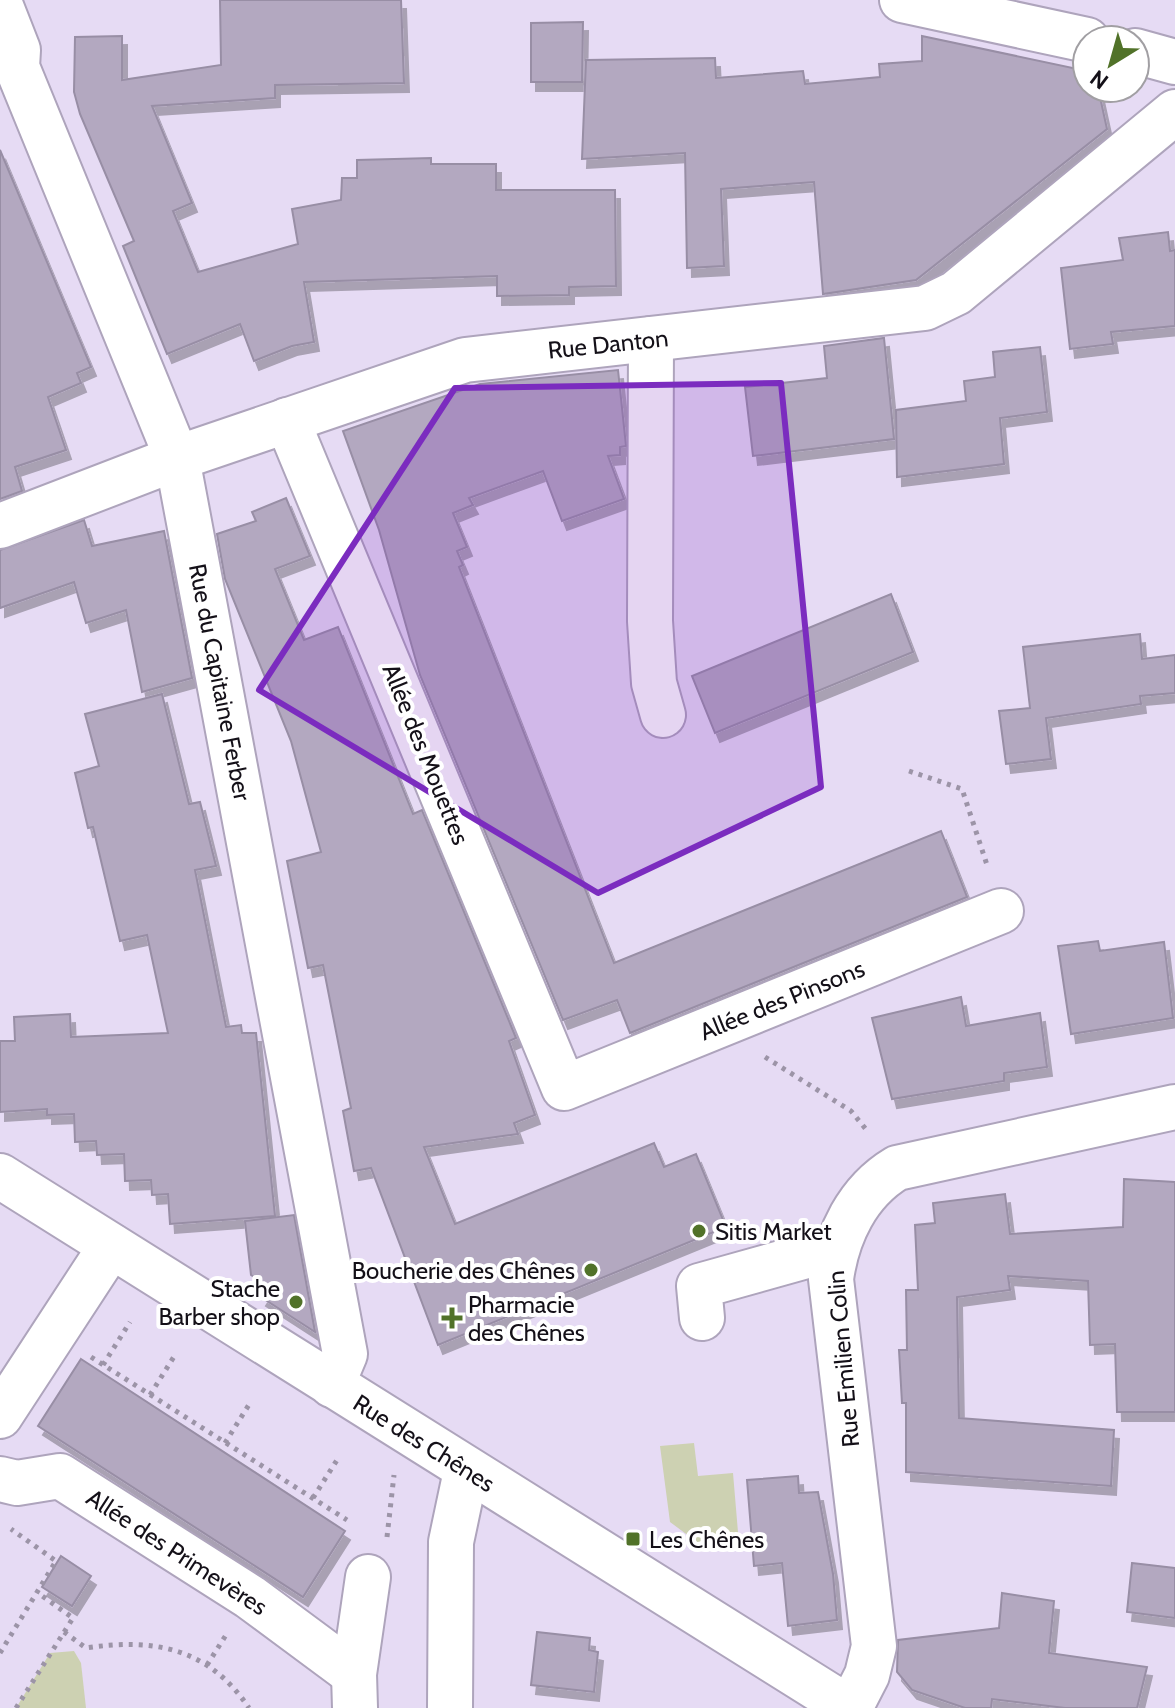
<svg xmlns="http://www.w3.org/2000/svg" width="1175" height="1708" viewBox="0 0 1175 1708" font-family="Cabin,sans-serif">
<defs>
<filter id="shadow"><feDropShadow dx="5" dy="9" stdDeviation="0" flood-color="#0004"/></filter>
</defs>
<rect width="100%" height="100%" fill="#e6dbf4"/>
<g fill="#cdd1b2">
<path d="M694,1443L698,1476L733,1473L739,1544L701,1545L670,1522L660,1446Z"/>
<path d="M74,1651L81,1663L86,1708H16L50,1653Z"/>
</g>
<g fill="#b3a8c0" stroke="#988ea5" stroke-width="2" filter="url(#shadow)">
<path d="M220,0H401L404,83L275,85V98L152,106L192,203L173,211L198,272L298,244L292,209L341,200L342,178H357V160L431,158V164H496V190H615L616,286L569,287V295L497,296V276L304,282L314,342L292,346L254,361L240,324L167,354L123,246L134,241L80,114L74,92L75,37L122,36V80L221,65Z"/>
<path d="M583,22L582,82H531V23Z"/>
<path d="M922,36L1087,71V88H1098L1107,129L916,280L823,294L814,182L721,189L724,266L687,268L685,153L582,159L586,60L715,58L716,78L803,71L805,84L880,77L879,64L922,61Z"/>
<path d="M0,150L91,367L77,373L81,383L48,397L66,450L15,467L22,491L0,499Z"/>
<path d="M1168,232L1170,251L1175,250V326L1111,332L1113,344L1070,349L1061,268L1123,260L1119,238Z"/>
<path d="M884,338L894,439L753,456L745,387L827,378L824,346Z"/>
<path d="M1040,347L1047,412L1000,418L1004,464L897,477L896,410L966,401L964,381L995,377L993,352Z"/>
<path d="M618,370L626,446L620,447V455L608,456L624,499L562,521L543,471L469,498L473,505L453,513L467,547L457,551L463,565L459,567L614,963L941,831L967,897L630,1033L617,1000L563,1020L420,675L379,530L343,431L480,384Z"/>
<path d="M286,498L310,556L275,569L304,640L338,627L413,814L422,810L516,1038L509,1041L535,1115L514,1123L518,1134L424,1147L455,1224L654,1143L664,1167L696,1154L726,1227L438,1345L371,1168L354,1171L343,1111L351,1108L323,965L308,968L287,861L321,852L291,741L225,579L217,534L256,521L252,512Z"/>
<path d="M84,520L92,546L164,531L192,678L142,692L126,610L86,623L74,582L0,608V550Z"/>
<path d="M891,594L913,652L715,733L692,676Z"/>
<path d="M1140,634L1142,659L1175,655V693L1140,696L1141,704L1046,718L1051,759L1006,764L999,711L1030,708L1023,647Z"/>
<path d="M162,694L189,804L200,802L216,866L195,870L226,1027L241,1025L242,1033H256L275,1216L170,1224L168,1194L152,1195L151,1180L125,1181L124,1154L97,1155L96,1141L75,1142L74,1114L47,1115V1109L0,1112V1041H15L14,1017L70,1014L71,1037L168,1033L147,935L120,941L93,827L88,828L75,773L99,766L85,714Z"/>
<path d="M1098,941L1100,951L1164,942L1173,1018L1071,1034L1058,946Z"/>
<path d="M961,997L966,1026L1040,1013L1047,1067L1004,1073V1081L892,1099L872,1018Z"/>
<path d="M1124,1179L1175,1182V1412H1117L1115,1344L1090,1345L1088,1281L1008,1276L1010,1290L957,1297L959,1418L1114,1430L1111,1486L906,1472V1403H902L899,1350H907L906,1290H918L915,1225L935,1223L933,1203L1005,1194L1010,1234L1123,1227Z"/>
<path d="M294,1215L315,1332L261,1297L268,1286L251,1275L245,1221Z"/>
<path d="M81,1359L345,1531L303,1597L38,1426Z"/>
<path d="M798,1476L799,1493L818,1492L833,1574L837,1620L788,1626L782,1563L754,1566L747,1480Z"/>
<path d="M61,1556L91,1576L72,1606L42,1587Z"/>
<path d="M1132,1563L1175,1568V1618L1127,1612Z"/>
<path d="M1002,1593L1054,1601L1049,1653L1147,1667L1137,1708H1065L992,1699L991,1708H965L912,1690L897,1672L898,1640L999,1628Z"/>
<path d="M537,1632L590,1638L589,1650L598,1652L594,1692L531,1685Z"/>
</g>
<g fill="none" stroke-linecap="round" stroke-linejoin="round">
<g stroke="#aea4bc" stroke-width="48">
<g id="minor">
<path d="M902,0L1087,40"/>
<path d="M0,4L18,50L17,67L177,458L345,1354L332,1385"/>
<path d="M1135,51L1175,62"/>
<path d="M651,339L650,621L654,683L663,715"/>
<path d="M287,420L564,1088L1001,911"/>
<path d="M0,526L177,458L465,360L925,308L956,293L1175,112"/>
<path d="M0,1176L849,1708"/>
<path d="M702,1318L699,1286L835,1248"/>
<path d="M0,1416L111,1246"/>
<path d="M0,1479L17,1483L60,1476L250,1597L354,1674"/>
<path d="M355,1708L354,1674L368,1577"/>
<path d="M450,1708L451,1542L466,1471"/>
<path d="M850,1708L867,1675L874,1646L831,1279C837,1235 857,1192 897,1168L1175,1107"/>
</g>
</g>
<g stroke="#9c94a7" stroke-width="5" stroke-dasharray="4 6" stroke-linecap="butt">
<path d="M909,771L962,789L988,868"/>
<path d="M765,1057L851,1111L869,1133"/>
<path d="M91,1357L347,1520"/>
<path d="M103,1365L130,1322"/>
<path d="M150,1395L175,1355"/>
<path d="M225,1443L250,1403"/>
<path d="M313,1498L337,1460"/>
<path d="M387,1537L394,1475"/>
<path d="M64,1632L86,1648C153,1638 208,1647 249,1708"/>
<path d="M0,1653L56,1561L11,1529"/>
<path d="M207,1665L226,1635"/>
<path d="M16,1708L73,1618L38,1593"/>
</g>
<use href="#minor" stroke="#fff" stroke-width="44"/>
</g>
<path fill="#7b2cbf" fill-opacity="0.2" stroke="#7b2cbf" stroke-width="6" stroke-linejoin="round" d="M781,383L821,787L598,893L259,690L455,388Z"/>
<g fill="#517229" stroke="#fff" stroke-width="3">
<circle cx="699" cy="1231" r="8"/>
<circle cx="591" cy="1270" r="8"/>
<circle cx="296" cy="1302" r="8"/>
<path d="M448 1306h8v8h8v8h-8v8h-8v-8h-8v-8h8z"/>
<rect x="625" y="1531" width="16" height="16" rx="4"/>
</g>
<g text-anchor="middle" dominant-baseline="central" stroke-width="8" stroke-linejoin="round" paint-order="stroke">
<g font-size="24" fill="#141018" stroke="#fff">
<text transform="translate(608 344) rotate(-6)">Rue Danton</text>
<text transform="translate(220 682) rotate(79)">Rue du Capitaine Ferber</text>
<text transform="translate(426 754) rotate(68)">Allée des Mouettes</text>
<text transform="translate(782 1000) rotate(-22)">Allée des Pinsons</text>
<text transform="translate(843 1359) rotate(-95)">Rue Emilien Colin</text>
<text transform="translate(424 1443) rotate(32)">Rue des Chênes</text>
<text transform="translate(177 1552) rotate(33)">Allée des Primevères</text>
</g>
<g font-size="24" fill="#141018" stroke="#fff" text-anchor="start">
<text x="715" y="1231">Sitis Market</text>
<text x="575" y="1270" text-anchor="end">Boucherie des Chênes</text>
<text x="280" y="1288" text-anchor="end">Stache<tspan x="280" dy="28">Barber shop</tspan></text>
<text x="468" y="1304">Pharmacie<tspan x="468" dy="28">des Chênes</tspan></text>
<text x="649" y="1539">Les Chênes</text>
</g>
</g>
<g transform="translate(1111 64) rotate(217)"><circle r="38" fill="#ffffff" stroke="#a19fa3" stroke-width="2"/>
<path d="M0-6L14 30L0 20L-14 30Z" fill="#517229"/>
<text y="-12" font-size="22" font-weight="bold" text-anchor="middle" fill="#141018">N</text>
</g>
</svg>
